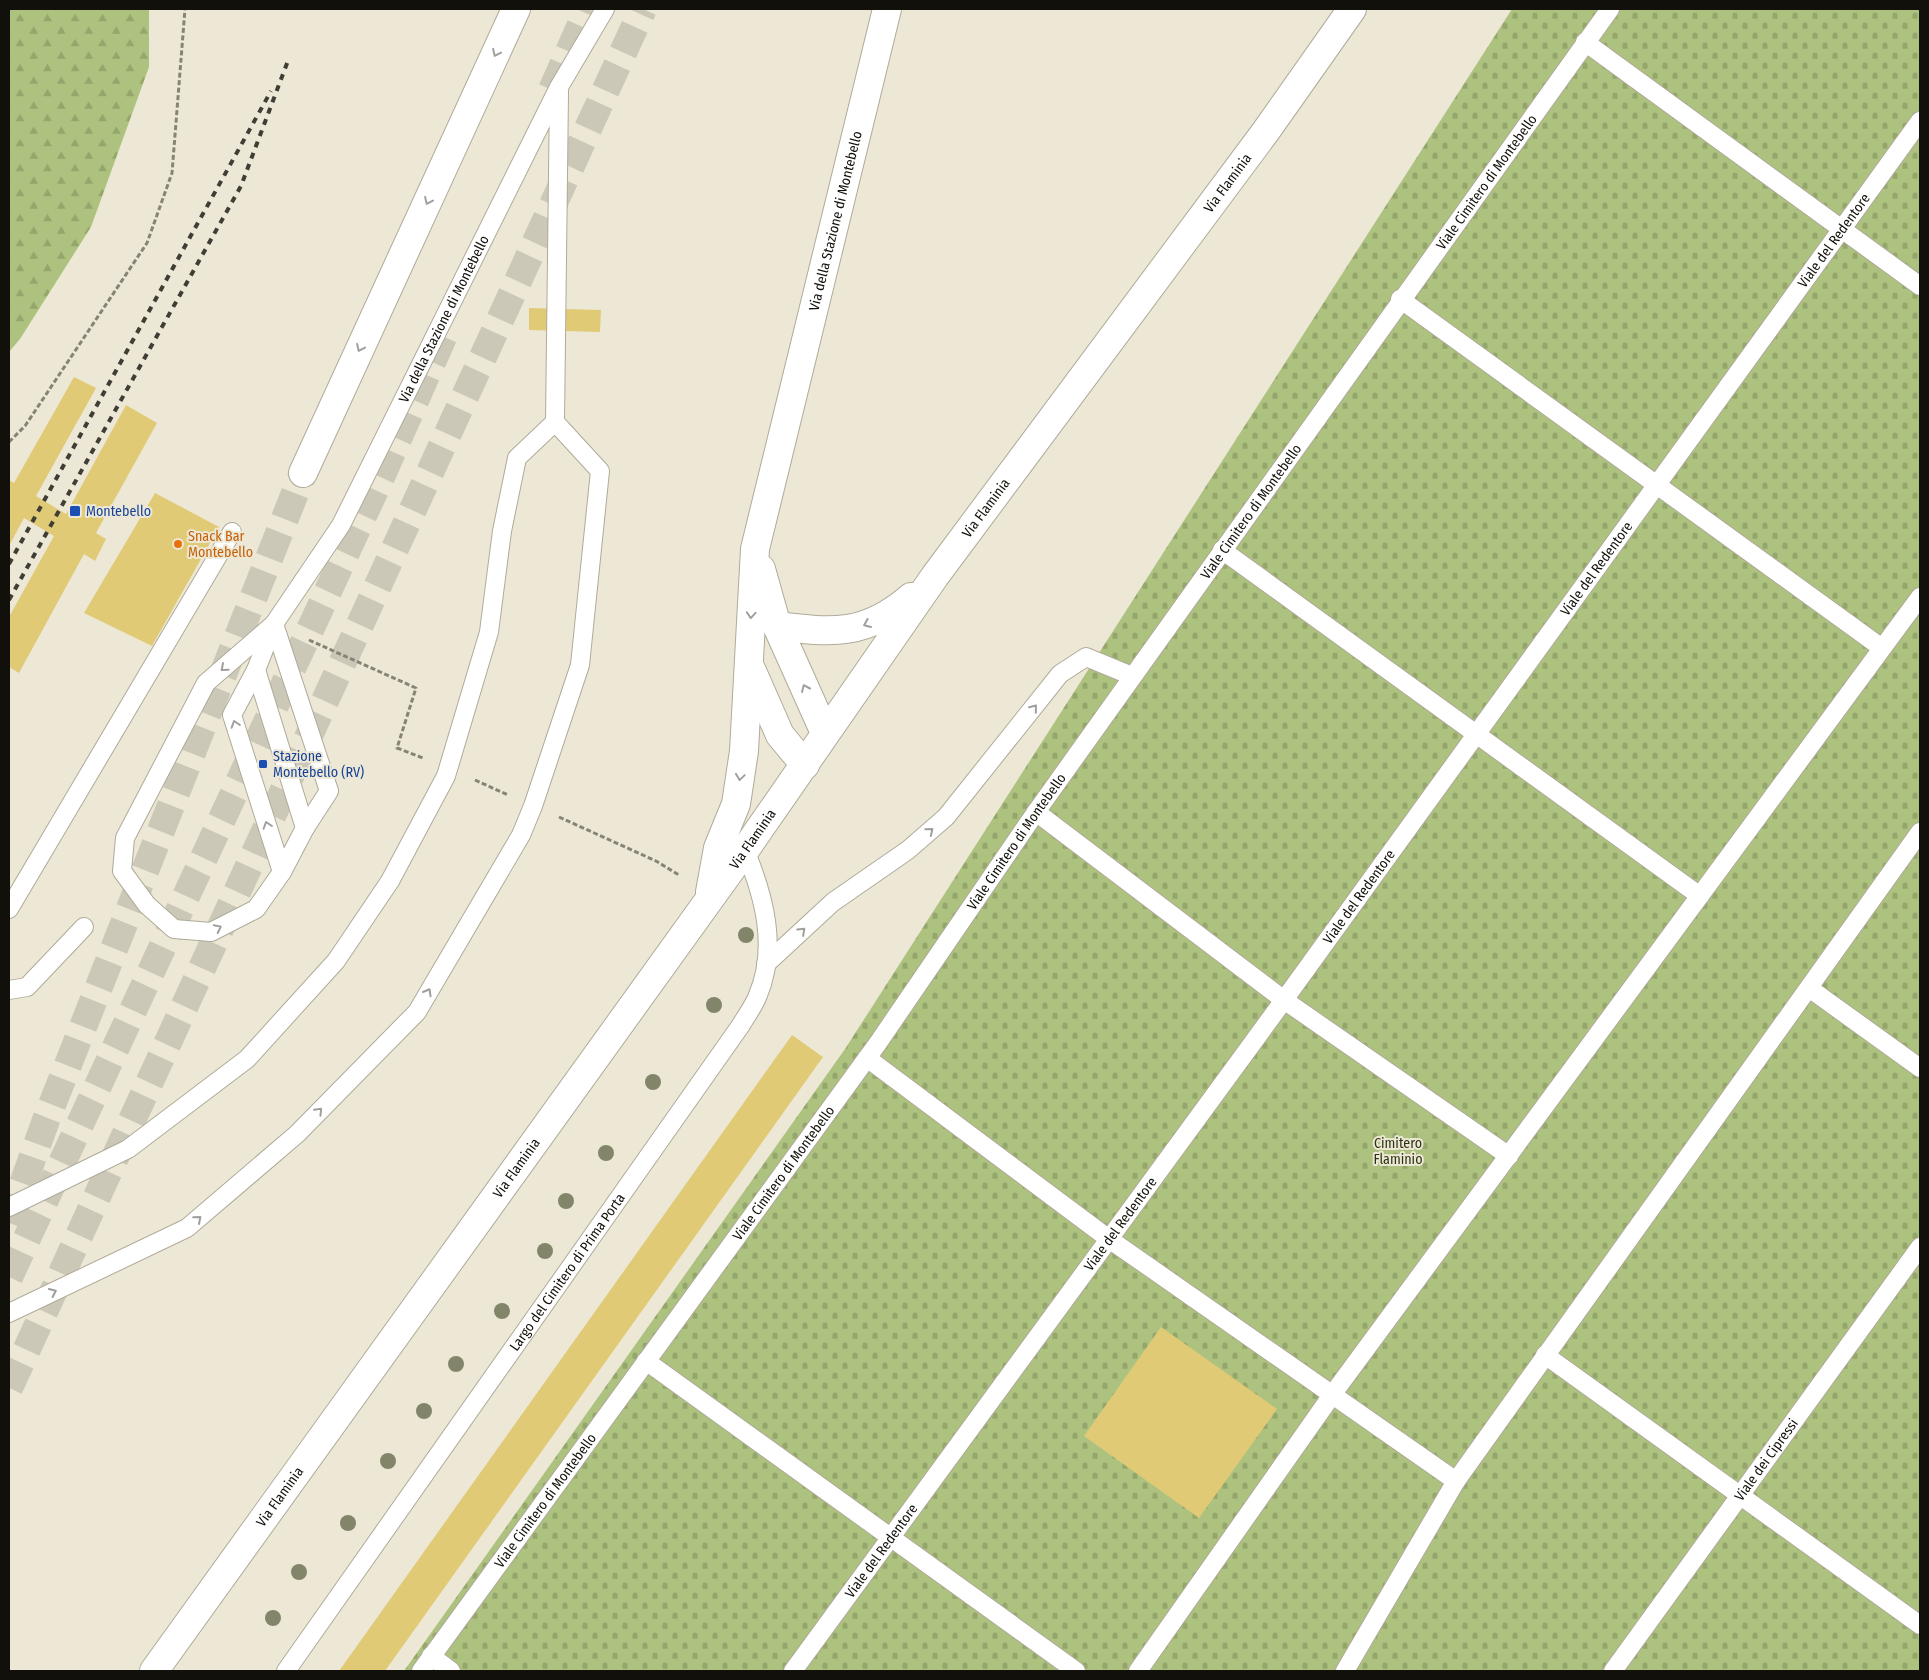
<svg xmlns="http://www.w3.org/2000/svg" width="1929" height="1680" viewBox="0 0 1929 1680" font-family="'Fira Sans Condensed',sans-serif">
<defs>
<pattern id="forest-firs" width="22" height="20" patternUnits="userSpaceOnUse" patternTransform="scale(1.25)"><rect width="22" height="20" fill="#adc27f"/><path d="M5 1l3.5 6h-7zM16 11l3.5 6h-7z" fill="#94a66c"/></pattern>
<pattern id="cemetery-stones" width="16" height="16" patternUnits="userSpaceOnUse" patternTransform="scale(1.25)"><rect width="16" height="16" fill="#adc27f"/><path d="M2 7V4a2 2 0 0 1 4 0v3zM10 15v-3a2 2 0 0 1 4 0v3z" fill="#94a66c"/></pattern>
</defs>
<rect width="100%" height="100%" fill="#ede8d6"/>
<path fill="url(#forest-firs)" d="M9,9H149V67L91,227L20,339L9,352Z"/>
<path fill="url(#cemetery-stones)" d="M1512,9H1920V1671H404L845,1049Z"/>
<g fill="#e1ca76">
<path d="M529,308L601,310L600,332L529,330Z"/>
<path d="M74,377L96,388L36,496L66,514L126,405L157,423L96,533L106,539L95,561L84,554L19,673L9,667V617L54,536L24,518L9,546V480L14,483Z"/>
<path d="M155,493L219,527L152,646L84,613Z"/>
<path d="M792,1035L823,1057L385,1671H339Z"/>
<path d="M1161,1327L1277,1409L1199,1518L1084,1436Z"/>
</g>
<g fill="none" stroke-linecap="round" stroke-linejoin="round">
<g stroke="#ccc8b7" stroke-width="28" stroke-dasharray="28 14" stroke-linecap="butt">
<path d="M552,90L588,9"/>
<path d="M9,1223L46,1120L303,473"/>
<path d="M9,1277L381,477L448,326"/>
<path d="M9,1388L643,9"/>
</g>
<g stroke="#afaa99" stroke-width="20">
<g id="lane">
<path d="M1585,42L1920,286"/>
<path d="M1400,299L1882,648"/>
<path d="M555,422L559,92"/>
<path d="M1222,550L1700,896"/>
<path d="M274,624L329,791L305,828L282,872L256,909L211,932L174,929L147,905L122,871L125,838L206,683Z"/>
<path d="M256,670L305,828"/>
<path d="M1036,812L1284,1000L1509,1156"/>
<path id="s1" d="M282,872L232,715L256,670L274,624L341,525L559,87L605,9"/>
<path d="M9,909L232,532"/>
<path d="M766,964L833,902L908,850L946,817L1060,674L1086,657L1132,676"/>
<path d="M1809,988L1920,1068"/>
<path d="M9,990L27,987L84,927"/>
<path d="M867,1058L1109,1239L1456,1481"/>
<path d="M9,1207L128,1149L247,1059L336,961L390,881L446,776L489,632L502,531L517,458L555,422L600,471L580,665L533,806L521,835L417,1012L297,1134L187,1228L9,1313"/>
<path d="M1545,1355L1920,1625"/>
<path d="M646,1361L1076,1671"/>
<path d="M431,1656L451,1671"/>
<path id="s2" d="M286,1671L741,1025C746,1016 754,1006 758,995C778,947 764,896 745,850"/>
<path id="s3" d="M421,1671L878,1043L1036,812L1610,9"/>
<path id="s4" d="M793,1671L1284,1000L1920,121"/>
<path d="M1138,1671L1332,1395L1920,597"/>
<path d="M1345,1671L1456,1481L1920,832"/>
<path id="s5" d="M1613,1671L1920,1247"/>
</g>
</g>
<g stroke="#afaa99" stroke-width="30">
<g id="street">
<path d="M761,569L777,626L825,733"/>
<path d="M777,626C833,633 866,636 911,597"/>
<path d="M751,669L780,735L805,765"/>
<path id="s6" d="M710,892L718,848L736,804L744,751L755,549L887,9"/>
<path id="s7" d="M154,1671L745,850L935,576L1266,131L1352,9"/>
</g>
</g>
<g stroke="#afaa99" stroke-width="30">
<path id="highway" d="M303,473L516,9"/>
</g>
<g stroke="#878477" stroke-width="3" stroke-dasharray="5 2.5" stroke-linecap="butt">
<path d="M9,442L25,426L147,243L172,173L185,9"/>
<path d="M309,640L416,688L397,748L423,758"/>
<path d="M475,780L508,795"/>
<path d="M559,817L656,861L679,875"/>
</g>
<use href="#lane" stroke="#fff" stroke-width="18"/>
<use href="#street" stroke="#fff" stroke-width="28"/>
<use href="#highway" stroke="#fff" stroke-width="28"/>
<g stroke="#403d35" stroke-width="4" stroke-dasharray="6 6" stroke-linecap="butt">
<path d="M9,564L271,91"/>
<path d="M9,600L241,186L289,58"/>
</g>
</g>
<g fill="#82856a">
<circle cx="746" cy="935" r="8"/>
<circle cx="714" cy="1005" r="8"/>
<circle cx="653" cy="1082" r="8"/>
<circle cx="606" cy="1153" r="8"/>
<circle cx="566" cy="1201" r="8"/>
<circle cx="545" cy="1251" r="8"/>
<circle cx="502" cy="1311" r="8"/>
<circle cx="456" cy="1364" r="8"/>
<circle cx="424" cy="1411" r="8"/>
<circle cx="388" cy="1461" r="8"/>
<circle cx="348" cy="1523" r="8"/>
<circle cx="299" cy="1572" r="8"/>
<circle cx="273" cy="1618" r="8"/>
</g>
<defs><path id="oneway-chevron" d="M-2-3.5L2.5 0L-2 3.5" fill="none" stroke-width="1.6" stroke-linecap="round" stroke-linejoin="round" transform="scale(1.25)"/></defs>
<g stroke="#a09f9d">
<use href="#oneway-chevron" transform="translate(496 53) rotate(115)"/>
<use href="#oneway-chevron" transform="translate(428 201) rotate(115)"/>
<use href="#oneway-chevron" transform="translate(360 348) rotate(115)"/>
<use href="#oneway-chevron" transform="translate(751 615) rotate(94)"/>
<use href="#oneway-chevron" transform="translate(867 624) rotate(157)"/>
<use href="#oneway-chevron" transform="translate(224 668) rotate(139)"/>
<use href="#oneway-chevron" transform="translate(805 688) rotate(-114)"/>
<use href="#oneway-chevron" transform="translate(1034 708) rotate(-51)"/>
<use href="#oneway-chevron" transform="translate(235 724) rotate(-108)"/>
<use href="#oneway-chevron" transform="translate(740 777) rotate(98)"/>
<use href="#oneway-chevron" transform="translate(267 825) rotate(-108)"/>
<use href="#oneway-chevron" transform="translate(930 831) rotate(-40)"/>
<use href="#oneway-chevron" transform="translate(218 928) rotate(-26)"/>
<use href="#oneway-chevron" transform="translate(802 931) rotate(-43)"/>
<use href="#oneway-chevron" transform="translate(428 992) rotate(-60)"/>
<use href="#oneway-chevron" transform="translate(319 1111) rotate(-46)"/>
<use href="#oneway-chevron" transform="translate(198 1219) rotate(-41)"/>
<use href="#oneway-chevron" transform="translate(53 1292) rotate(-25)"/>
</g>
<g fill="#1a4fb4" stroke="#ede8d6" stroke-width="2">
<rect x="69" y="505" width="12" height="12" rx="2.5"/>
<rect x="258" y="759" width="10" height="10" rx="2.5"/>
</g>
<circle fill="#e8710a" stroke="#ede8d6" stroke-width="2" cx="178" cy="544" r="5"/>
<g text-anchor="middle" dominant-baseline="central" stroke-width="4" stroke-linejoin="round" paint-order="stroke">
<g font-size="14" fill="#12100a" stroke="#ede8d6">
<text stroke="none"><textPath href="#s3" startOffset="1831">Viale Cimitero di Montebello</textPath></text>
<text stroke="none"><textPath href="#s7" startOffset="1835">Via Flaminia</textPath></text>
<text stroke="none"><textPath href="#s6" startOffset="686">Via della Stazione di Montebello</textPath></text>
<text stroke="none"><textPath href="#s4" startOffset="1769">Viale del Redentore</textPath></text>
<text stroke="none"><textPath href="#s1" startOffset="615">Via della Stazione di Montebello</textPath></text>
<text stroke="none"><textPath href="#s7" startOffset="1430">Via Flaminia</textPath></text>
<text stroke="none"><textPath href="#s3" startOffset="1426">Viale Cimitero di Montebello</textPath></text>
<text stroke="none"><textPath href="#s4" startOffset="1364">Viale del Redentore</textPath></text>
<text stroke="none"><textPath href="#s7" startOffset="1025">Via Flaminia</textPath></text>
<text stroke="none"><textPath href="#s3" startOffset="1021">Viale Cimitero di Montebello</textPath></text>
<text stroke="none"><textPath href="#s4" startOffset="959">Viale del Redentore</textPath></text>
<text stroke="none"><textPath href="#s7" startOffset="620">Via Flaminia</textPath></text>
<text stroke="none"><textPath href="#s3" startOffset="616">Viale Cimitero di Montebello</textPath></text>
<text stroke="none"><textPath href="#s4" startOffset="554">Viale del Redentore</textPath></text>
<text stroke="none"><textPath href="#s2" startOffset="488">Largo del Cimitero di Prima Porta</textPath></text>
<text stroke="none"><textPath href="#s5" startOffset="261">Viale dei Cipressi</textPath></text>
<text stroke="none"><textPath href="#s7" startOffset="215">Via Flaminia</textPath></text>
<text stroke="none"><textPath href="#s3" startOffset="211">Viale Cimitero di Montebello</textPath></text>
<text stroke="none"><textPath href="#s4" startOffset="149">Viale del Redentore</textPath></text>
</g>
<g font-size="14" fill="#164399" stroke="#ede8d6" text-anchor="start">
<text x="86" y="511">Montebello</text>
<text x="273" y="756">Stazione<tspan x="273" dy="16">Montebello (RV)</tspan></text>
</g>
<g font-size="14" fill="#c56008" stroke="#ede8d6" text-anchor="start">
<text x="188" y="536">Snack Bar<tspan x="188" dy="16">Montebello</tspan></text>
</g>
<g font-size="14" fill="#2b3412" stroke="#ede8d6">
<text x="1398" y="1143">Cimitero<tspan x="1398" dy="16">Flaminio</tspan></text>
</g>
</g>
<rect width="1929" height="1680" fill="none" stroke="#12100a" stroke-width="20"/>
</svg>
